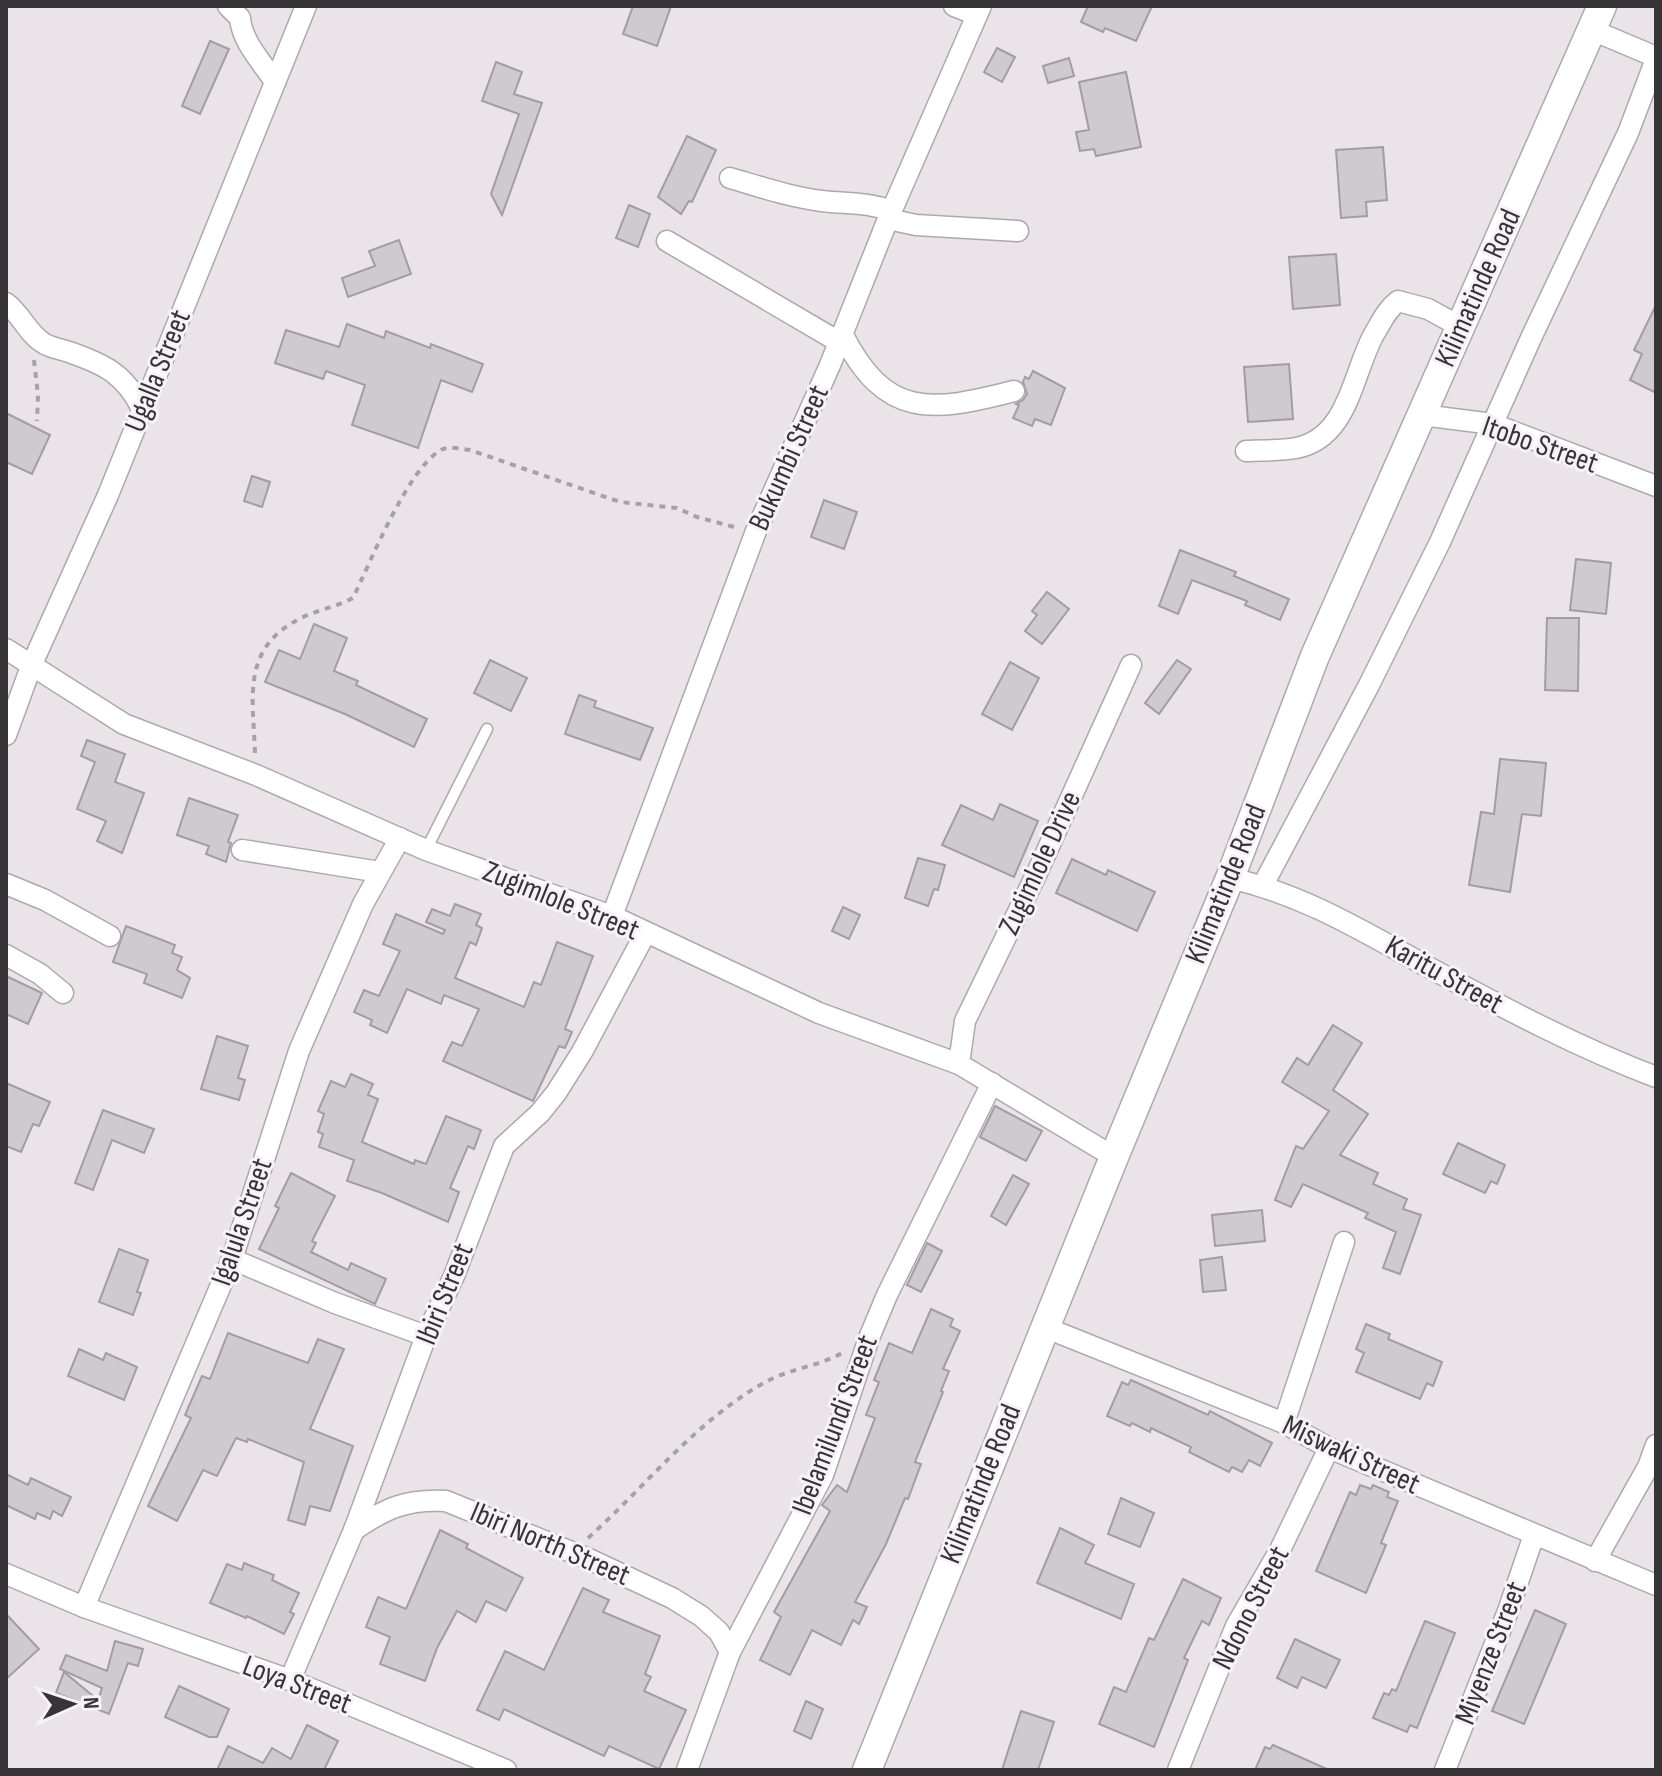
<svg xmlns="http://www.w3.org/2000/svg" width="1662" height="1776" viewBox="0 0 1662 1776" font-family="'Sofia Sans Condensed',sans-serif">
<rect width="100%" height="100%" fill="#eae4e9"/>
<g fill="#cfcacf" stroke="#a39da2" stroke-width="2">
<path d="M633,6H671L657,46L623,34Z"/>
<path d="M1088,6H1152L1136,41L1105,28L1103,32L1081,22Z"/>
<path d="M210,41L229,49L200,114L182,106Z"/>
<path d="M997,48L1015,57L1002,82L984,72Z"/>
<path d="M1069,58L1074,76L1048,83L1043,66Z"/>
<path d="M496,62L522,72L514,94L542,103L502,215L491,194L519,114L482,101Z"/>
<path d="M1126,72L1141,147L1096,156L1094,149L1080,151L1076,132L1089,130L1079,82Z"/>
<path d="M687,136L716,150L692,202L689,201L681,214L658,197Z"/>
<path d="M1383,147L1387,200L1366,202L1367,216L1341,218L1336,150Z"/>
<path d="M629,205L650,214L638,247L616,238Z"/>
<path d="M399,240L411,274L348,297L342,278L375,266L369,251Z"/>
<path d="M1336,254L1340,305L1293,309L1289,257Z"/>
<path d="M1656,305V393L1630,380L1642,354L1634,350Z"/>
<path d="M347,324L384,338L386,331L430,348L431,344L483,364L472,392L441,380L418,448L352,425L365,385L326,371L323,379L275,363L286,330L339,347Z"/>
<path d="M1289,364L1293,419L1248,422L1244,367Z"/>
<path d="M1033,371L1065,388L1051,425L1035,419L1032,426L1013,418L1019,405L1016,404L1023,400L1027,394L1023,382L1025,377L1029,379Z"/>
<path d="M6,413L50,435L32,474L6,462Z"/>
<path d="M252,476L270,482L262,507L244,501Z"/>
<path d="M824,500L857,512L844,549L811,537Z"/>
<path d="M1180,550L1236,572L1234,576L1289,599L1280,620L1245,605L1247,601L1192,580L1178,614L1159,606Z"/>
<path d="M1576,559L1611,563L1606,614L1570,610Z"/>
<path d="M1047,592L1069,609L1042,644L1025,631L1037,615L1032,611Z"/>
<path d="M1547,618H1579L1578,691L1545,690Z"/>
<path d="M314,624L347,638L334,671L358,681L356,685L427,719L414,747L345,714L265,682L279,650L300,659Z"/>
<path d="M490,660L527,678L511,711L474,693Z"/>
<path d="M1177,660L1191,669L1159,714L1145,703Z"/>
<path d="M1010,662L1039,678L1012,730L982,714Z"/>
<path d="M579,695L596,701L594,707L653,728L640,760L565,734Z"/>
<path d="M87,740L125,754L115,782L144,793L122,853L97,841L106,821L77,809L95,762L81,756Z"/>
<path d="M1500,759L1546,763L1541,816L1522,814L1510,892L1469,885L1481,812L1494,814Z"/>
<path d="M189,798L238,815L228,842L231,843L226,862L206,854L209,846L177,835Z"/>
<path d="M1000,804L1038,821L1014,877L942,845L961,805L993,820Z"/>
<path d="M918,858L945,865L938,890L934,889L928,906L905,898Z"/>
<path d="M1072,859L1106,875L1108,870L1155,892L1137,931L1056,893Z"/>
<path d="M455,904L481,914L476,925L482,928L476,945L470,942L455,978L524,1007L534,982L541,985L557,942L593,956L565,1029L572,1032L565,1048L559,1046L533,1101L443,1061L452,1042L462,1046L479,1009L444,995L441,1004L407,989L387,1033L370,1025L372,1020L354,1012L364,990L379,996L400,951L383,944L396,914L443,934L445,930L426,922L432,909L450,916Z"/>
<path d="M843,907L860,915L849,939L832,931Z"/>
<path d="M126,926L175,945L172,953L182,957L177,970L190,978L182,998L144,983L147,974L113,962Z"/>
<path d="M6,976L42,993L28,1024L6,1014Z"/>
<path d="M1333,1025L1362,1043L1333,1090L1368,1114L1340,1155L1378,1173L1373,1184L1407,1199L1403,1209L1421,1215L1400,1274L1383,1268L1396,1232L1365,1218L1368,1213L1303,1184L1291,1207L1275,1200L1296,1146L1303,1149L1329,1111L1282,1082L1297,1058L1308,1065Z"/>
<path d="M217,1036L248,1046L238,1078L245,1080L239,1100L201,1089Z"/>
<path d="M351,1074L373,1084L368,1095L378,1099L362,1142L414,1164L415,1160L426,1164L446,1116L481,1130L474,1149L468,1146L450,1188L459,1192L448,1222L382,1193L347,1181L354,1160L319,1147L323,1134L318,1132L324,1114L318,1111L331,1081L345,1087Z"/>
<path d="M6,1083L50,1102L39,1126L33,1124L21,1152L6,1146Z"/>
<path d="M995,1106L1042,1131L1026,1161L980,1137Z"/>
<path d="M103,1110L154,1129L144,1153L112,1140L93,1190L75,1183Z"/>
<path d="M1458,1143L1505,1165L1497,1184L1491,1181L1485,1193L1443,1174Z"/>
<path d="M291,1173L335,1196L312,1241L316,1243L311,1252L348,1270L351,1263L386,1279L375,1304L259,1249L279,1208L275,1206Z"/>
<path d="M1013,1175L1029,1184L1006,1225L991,1216Z"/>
<path d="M1262,1210L1265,1241L1215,1246L1212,1215Z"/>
<path d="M927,1243L942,1251L921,1292L907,1285Z"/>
<path d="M119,1249L148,1260L137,1292L141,1293L133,1315L99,1302Z"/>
<path d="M1222,1257L1226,1290L1203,1292L1200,1260Z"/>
<path d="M931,1309L953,1319L950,1326L960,1331L943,1369L949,1371L941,1391L943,1392L915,1462L921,1464L908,1499L905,1498L886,1544L855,1602L867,1607L859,1624L853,1620L841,1645L812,1630L790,1675L760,1660L781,1617L774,1612L830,1511L822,1505L837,1485L847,1492L875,1418L866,1415L879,1382L874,1380L889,1343L912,1353Z"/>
<path d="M1366,1324L1390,1334L1388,1339L1442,1362L1433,1386L1427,1383L1420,1399L1356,1372L1364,1353L1356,1349Z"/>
<path d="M228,1333L308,1363L318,1339L344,1349L310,1429L353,1446L330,1511L310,1506L305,1525L288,1520L304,1462L248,1439L247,1442L236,1438L217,1476L203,1470L177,1521L148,1506L191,1418L185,1415L202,1376L210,1379Z"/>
<path d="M79,1349L103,1360L106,1353L137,1367L124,1400L68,1376Z"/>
<path d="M1131,1380L1208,1415L1210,1411L1272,1443L1260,1466L1249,1460L1242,1472L1232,1467L1229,1472L1189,1452L1191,1447L1151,1428L1150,1432L1132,1423L1130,1426L1107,1416L1122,1382L1128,1385Z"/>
<path d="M6,1474L28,1485L31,1478L71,1497L62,1516L53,1511L50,1519L37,1513L35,1519L6,1505Z"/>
<path d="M1360,1485L1371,1489L1373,1485L1389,1492L1387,1497L1398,1501L1381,1543L1386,1545L1366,1593L1316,1571L1350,1492L1356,1495Z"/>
<path d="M1121,1498L1154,1513L1140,1547L1108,1534Z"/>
<path d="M1060,1528L1094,1545L1085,1563L1134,1584L1121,1619L1037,1583Z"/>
<path d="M440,1530L468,1544L466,1548L523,1578L506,1611L486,1601L476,1622L457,1611L437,1648L425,1681L380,1664L390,1637L366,1627L378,1597L406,1609Z"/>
<path d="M244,1563L274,1575L272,1580L299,1593L290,1612L294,1614L284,1634L247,1616L246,1618L210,1603L227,1564L242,1570Z"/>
<path d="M1183,1579L1221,1598L1209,1625L1202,1621L1184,1658L1188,1660L1154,1747L1099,1724L1114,1687L1126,1692L1149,1638L1154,1640Z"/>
<path d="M583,1588L609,1600L603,1612L660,1636L645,1674L651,1677L644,1691L686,1710L659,1769L609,1746L604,1756L504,1709L499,1720L477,1710L505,1651L544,1670Z"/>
<path d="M1535,1610L1566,1624L1524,1724L1492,1711Z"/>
<path d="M6,1614L39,1649L6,1679Z"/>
<path d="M1425,1621L1455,1633L1417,1728L1410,1725L1407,1732L1373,1718L1384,1693L1389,1695L1392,1689L1396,1691Z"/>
<path d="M1295,1639L1340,1660L1326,1688L1302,1677L1297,1688L1277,1678Z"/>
<path d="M115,1641L143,1649L138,1666L128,1663L109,1714L56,1693L64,1672L98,1700L102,1688L60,1669L66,1655L107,1671Z"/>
<path d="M179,1686L229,1709L217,1737H209L165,1717Z"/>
<path d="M806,1701L823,1709L811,1739L794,1731Z"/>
<path d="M1021,1711L1054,1722L1038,1770H1002Z"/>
<path d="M307,1725L338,1741L324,1770H217L228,1746L263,1763L272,1748L291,1759Z"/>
<path d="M1273,1745L1329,1770H1255L1265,1747L1270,1749Z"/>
</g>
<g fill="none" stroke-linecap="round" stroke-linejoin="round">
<g stroke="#aea8ad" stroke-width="13">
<path id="service" d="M426,850L487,729"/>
</g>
<g stroke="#aea8ad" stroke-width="23">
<g id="minor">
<path d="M228,6L240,18C242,42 262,62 275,82"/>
<path d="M954,6L977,15"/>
<path d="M1592,30L1656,57"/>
<path d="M730,178C761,187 790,197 822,201C846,204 868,202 891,211"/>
<path d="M888,219L916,225L1018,231"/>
<path d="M667,241L839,342"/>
<path d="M6,303C22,315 28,335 45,344C52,348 61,349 69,352C104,364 125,374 142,409"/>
<path d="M842,333C885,420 932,412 1014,391"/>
<path d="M1422,415L1493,424L1656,486"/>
<path d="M1246,451C1262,450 1280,451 1296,448C1348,438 1352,376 1373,336C1381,323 1386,310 1398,301L1428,309L1461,327"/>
<path d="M6,649L124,724L256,775L426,850L612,916L819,1013L959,1064L1114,1157"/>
<path d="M6,735L32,664L108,495L306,6"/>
<path d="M242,850L380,872"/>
<path d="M1230,878C1305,895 1364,932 1430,968C1504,1008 1577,1047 1656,1077"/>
<path d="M6,884L45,900L110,936"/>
<path d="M1263,885L1369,685L1440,542L1531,338L1628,133L1656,59"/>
<path d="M612,916L756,531L830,365L888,219L981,6"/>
<path d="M6,955L40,974L63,993"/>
<path d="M959,1064L965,1021L1036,875L1131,665"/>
<path d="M232,1259L335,1303L426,1336"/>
<path d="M1044,1327L1284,1423L1329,1448L1656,1585"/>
<path d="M1284,1423L1344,1242"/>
<path d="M354,1530C386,1508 406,1499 446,1501L591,1560L672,1598L701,1616L719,1632L730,1652"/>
<path d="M1595,1561L1648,1467L1656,1445"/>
<path d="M6,1574L84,1607L290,1680L506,1770"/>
<path d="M84,1607L232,1259L299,1051L363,904L400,838"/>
<path d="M290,1680L354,1530L426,1336L454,1276L504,1146L540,1113L556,1093L582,1052L645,934"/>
<path d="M687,1770L730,1652L823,1475L869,1338L887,1295L992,1083"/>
<path d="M1178,1770L1236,1626L1280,1550L1329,1448"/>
<path d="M1445,1770L1508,1611L1534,1535"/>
</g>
</g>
<g stroke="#aea8ad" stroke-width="31">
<path id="secondary" d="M867,1770L1114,1157L1230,878L1315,656L1602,6"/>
</g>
<g stroke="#a6a1a5" stroke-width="4" stroke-dasharray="6 6" stroke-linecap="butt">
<path d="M34,360L38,395L37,421"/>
<path d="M255,753C253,696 241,648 301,618C317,610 336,607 353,598C371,561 406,473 439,451C448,445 460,449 470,450L620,502L677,508L697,517L734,527"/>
<path d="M588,1538C646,1486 694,1423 762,1384C787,1369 817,1367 842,1353"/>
</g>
<use href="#service" stroke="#fff" stroke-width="10"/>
<use href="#minor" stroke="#fff" stroke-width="20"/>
<use href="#secondary" stroke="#fff" stroke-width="28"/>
</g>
<g text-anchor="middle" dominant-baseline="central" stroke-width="6" stroke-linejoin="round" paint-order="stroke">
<g font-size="30" fill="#363436" stroke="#f7f2f7">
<text transform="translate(1478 288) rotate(-66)">Kilimatinde Road</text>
<text transform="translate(158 371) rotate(-68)">Ugalla Street</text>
<text transform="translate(1540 445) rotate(19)">Itobo Street</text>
<text transform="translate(789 458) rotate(-66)">Bukumbi Street</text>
<text transform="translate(1040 863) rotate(-65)">Zugimlole Drive</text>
<text transform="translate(1226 884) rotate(-68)">Kilimatinde Road</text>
<text transform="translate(561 901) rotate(22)">Zugimlole Street</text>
<text transform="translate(1444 975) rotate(29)">Karitu Street</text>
<text transform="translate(242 1222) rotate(-71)">Igalula Street</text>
<text transform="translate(445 1294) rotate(-68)">Ibiri Street</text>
<text transform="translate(835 1425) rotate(-69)">Ibelamilundi Street</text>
<text transform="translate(1351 1455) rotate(25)">Miswaki Street</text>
<text transform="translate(981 1484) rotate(-68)">Kilimatinde Road</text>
<text transform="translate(550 1544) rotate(23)">Ibiri North Street</text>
<text transform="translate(1251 1608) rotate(-63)">Ndono Street</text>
<text transform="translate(1491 1653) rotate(-69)">Miyenze Street</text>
<text transform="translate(297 1685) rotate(21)">Loya Street</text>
</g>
</g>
<rect width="1662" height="1776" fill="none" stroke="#363436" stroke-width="16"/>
<g transform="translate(72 1704) rotate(87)" stroke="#f7f2f7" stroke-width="6" paint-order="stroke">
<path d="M0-6L14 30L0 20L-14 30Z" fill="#363436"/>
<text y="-12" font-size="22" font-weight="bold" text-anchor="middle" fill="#363436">N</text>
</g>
</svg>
